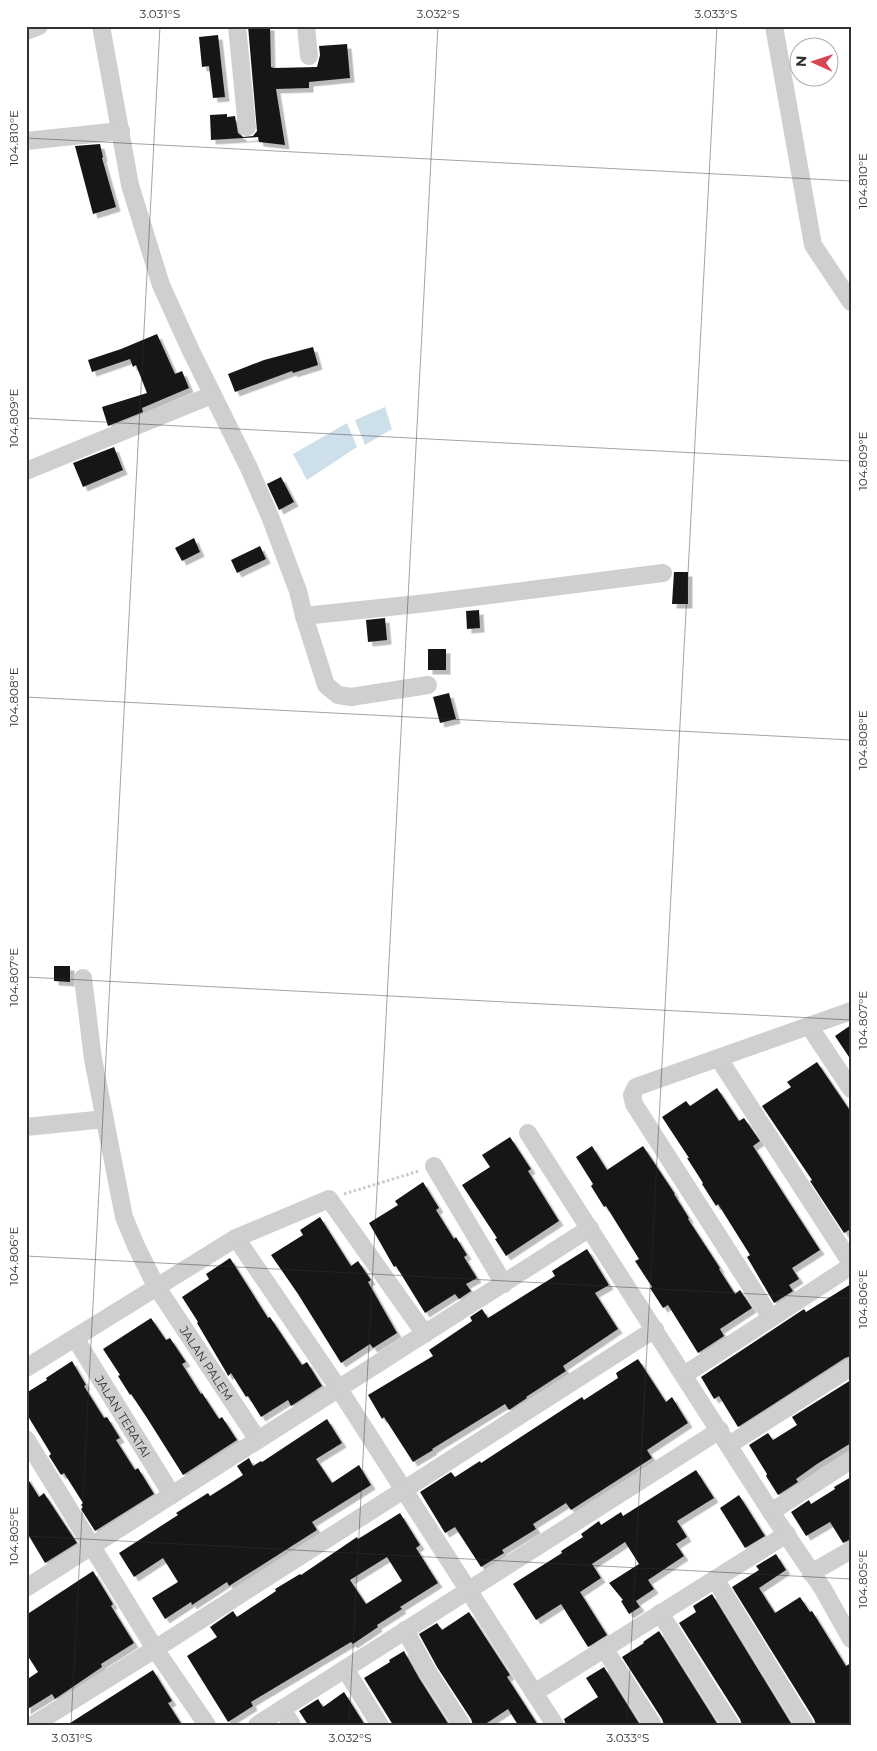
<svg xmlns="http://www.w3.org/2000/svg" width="877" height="1751" viewBox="0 0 877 1751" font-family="Montserrat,sans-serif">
<defs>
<filter id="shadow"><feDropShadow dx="4.5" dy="4.5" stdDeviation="0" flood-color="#0004"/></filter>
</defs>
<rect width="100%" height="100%" fill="#fff"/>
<g fill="#cddfe9">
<path d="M385,407L392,429L365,445L355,420Z"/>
<path d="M347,423L357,447L307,480L293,454Z"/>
</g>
<g fill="#191919" fill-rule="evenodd" filter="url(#shadow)">
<path d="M248,26H270L271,67L274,68L317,67L320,55L319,46L347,44L350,78L309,82V88L276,89L285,145L259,142L258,137L211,140L210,115L227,114V117L235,116L238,133L243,137L253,136L257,131Z"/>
<path d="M218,35L225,97L213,98L209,66L202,67L199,37Z"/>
<path d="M100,144L103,157L102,158L116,207L93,214L75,146Z"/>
<path d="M157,334L175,374L182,371L189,388L142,408L143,412L108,426L102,407L147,393L136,365L133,367L130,359L92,372L88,360L121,349Z"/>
<path d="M313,347L318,365L293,373L292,371L235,392L228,374L264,360Z"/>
<path d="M114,447L123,470L83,487L73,463Z"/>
<path d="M281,477L294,502L279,510L267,484Z"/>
<path d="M194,538L200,552L182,561L175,548Z"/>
<path d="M260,546L266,559L237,573L231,560Z"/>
<path d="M674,572H688V604H672Z"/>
<path d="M479,610L480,628L467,629L466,611Z"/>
<path d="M385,618L387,640L368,642L366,620Z"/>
<rect x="428" y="649" width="18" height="21"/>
<path d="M449,693L456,719L440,723L433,697Z"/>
<path d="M54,966H70V982L54,981Z"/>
<path d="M851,1025V1060L835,1036Z"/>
<path d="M817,1062L851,1112V1229L844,1233L810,1181L812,1180L762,1106L791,1087L787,1082Z"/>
<path d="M717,1088L739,1121L744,1118L760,1141L753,1146L820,1250L792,1268L799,1279L789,1285L793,1291L774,1303L747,1257L750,1255L718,1204L716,1206L702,1184L703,1183L687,1158H689L662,1117L686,1101L690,1106Z"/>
<path d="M510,1137L531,1169L528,1171L559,1221L506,1256L495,1239L497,1238L462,1185L490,1167L482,1155Z"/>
<path d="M592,1146L607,1170L643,1146L675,1194H674L689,1218L688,1219L720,1268L719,1269L735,1294L740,1290L752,1308L720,1329L724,1336L698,1353L668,1305L663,1308L650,1288L652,1287L635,1261L639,1259L606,1206L604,1207L591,1186L593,1184L576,1157Z"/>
<path d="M423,1182L439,1208L436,1210L454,1239L456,1237L467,1255L464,1257L477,1278L466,1284L471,1291L459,1299L455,1294L425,1313L396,1266L394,1267L369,1223L398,1205L395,1201Z"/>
<path d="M320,1217L351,1266L358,1261L371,1280L368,1282L397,1333L373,1348L370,1344L341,1363L298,1294L271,1255L303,1235L300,1230Z"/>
<path d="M587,1249L609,1285L595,1293L618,1329L563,1366L566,1371L526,1397L527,1398L509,1410L505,1404L432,1449L433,1450L413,1462L384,1417L382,1419L368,1395L433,1356L429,1350L472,1321L470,1317L482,1309L488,1318L555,1276L552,1271Z"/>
<path d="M230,1258L268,1318L270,1317L302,1365L307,1362L322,1386L291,1406L288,1400L261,1417L248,1396L246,1397L231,1373L228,1376L226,1372L197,1323L198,1322L182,1297L209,1279L206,1274Z"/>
<path d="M851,1284V1356L845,1358L738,1427L719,1396L714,1399L701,1377L804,1309L806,1312Z"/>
<path d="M151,1318L166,1340L170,1338L186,1362L182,1364L201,1394L202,1393L219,1419L222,1417L237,1440L183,1475L147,1418L131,1394L130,1395L118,1376L120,1375L103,1349Z"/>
<path d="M638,1359L666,1402L672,1397L688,1423L647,1450L652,1458L571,1510L566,1503L533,1524L536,1529L502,1550L504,1553L481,1567L455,1527L445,1533L420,1492L451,1472L455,1477L480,1461L481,1463L582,1397L584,1400L618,1378L616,1373Z"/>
<path d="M72,1361L86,1385L84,1386L104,1418L107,1417L120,1438L116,1440L135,1470L138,1468L154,1494L95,1531L81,1509L83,1507L81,1505L83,1503L64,1473L61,1475L49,1456L51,1454L26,1413V1393L47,1380L46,1378Z"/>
<path d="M851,1380V1443L817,1464L796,1479L798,1482L778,1495L766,1476L767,1474L749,1445L768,1433L773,1440L797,1425L792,1417Z"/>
<path d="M327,1419L342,1443L316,1459L332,1483L359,1465L371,1485L312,1522L317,1530L229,1586L227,1582L192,1605L191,1602L165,1619L152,1598L178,1582L163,1558L134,1577L119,1553L178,1515L176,1513L208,1493L210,1496L243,1475L237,1466L249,1458L253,1466L261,1461L262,1462Z"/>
<path d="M696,1470L714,1498L677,1521L687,1537L676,1544L684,1556L648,1580L654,1589L636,1601L640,1607L629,1614L621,1601L623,1600L609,1583L639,1564L625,1542L592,1564L601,1578L580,1592L607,1635L588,1647L561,1604L536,1620L513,1584L562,1553L561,1551L583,1537L581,1534L599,1521L601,1525L621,1512L623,1516Z"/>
<path d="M26,1476L39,1497L44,1493L77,1543L45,1563L26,1531Z"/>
<path d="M851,1477V1539L843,1543L830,1522L806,1536L791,1512L809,1500L811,1504L835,1489L834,1487Z"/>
<path d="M739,1495L765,1536L745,1548L720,1508Z"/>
<path d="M400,1513L420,1545L416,1548L438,1583L400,1607L402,1609L377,1625L378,1627L353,1644L351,1642L251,1702L253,1706L228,1722L187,1656L217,1637L210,1627L233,1611L237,1617L276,1591L275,1589L300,1574L301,1575L357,1537L358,1539ZM387,1557L402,1581L366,1604L350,1580Z"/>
<path d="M776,1554L786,1570L759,1588L775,1613L800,1597L810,1612L812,1611L846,1666L851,1663V1725H816L814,1719L732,1587L759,1570L756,1566Z"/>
<path d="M93,1571L113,1604L111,1606L134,1643L101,1664L102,1667L55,1699L52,1694L26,1710V1680L38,1672L26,1653V1615Z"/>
<path d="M712,1594L792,1725H742L740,1719L679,1623L696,1612L693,1606Z"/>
<path d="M469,1612L510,1675L507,1677L538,1725H518L508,1709L484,1725H473L471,1719L437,1667L419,1634L437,1623L442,1630Z"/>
<path d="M659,1631L718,1725H664L662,1719L622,1657L644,1643L643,1642Z"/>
<path d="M404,1651L419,1678L449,1725H393L364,1678L390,1662L389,1660Z"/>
<path d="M604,1667L640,1725H566L564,1719L598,1697L586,1678Z"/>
<path d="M153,1670L172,1701L168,1703L182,1725H67Z"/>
<path d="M344,1692L365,1725H308L299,1711L318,1699L323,1707Z"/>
</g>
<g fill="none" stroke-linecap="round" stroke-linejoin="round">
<path stroke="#c9c9c9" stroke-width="3" stroke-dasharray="2.5 2.5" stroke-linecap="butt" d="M344,1194L419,1171"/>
<g stroke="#cfcfcf" stroke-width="18">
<path d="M101,26L130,185L161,285L191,351L249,468L271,519L298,591L304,616L326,685L338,695L351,697L428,685"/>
<path d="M237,26L247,127"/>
<path d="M306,26L309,56"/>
<path d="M774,26L813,245L851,302"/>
<path d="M26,31L39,26"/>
<path d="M26,141L121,131"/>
<path d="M26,471L212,395"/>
<path d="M304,616L427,603L663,573"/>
<path id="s1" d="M83,978L93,1059L124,1217L136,1246L156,1286L258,1440"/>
<path d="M809,1026L851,1089"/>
<path d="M719,1059L851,1263"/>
<path d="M26,1127L105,1119"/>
<path d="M528,1133L771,1512L823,1589L851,1639"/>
<path d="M434,1166L504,1284"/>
<path d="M236,1238L339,1389L555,1725"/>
<path d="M771,1318L634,1104L632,1095L636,1087L851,1011"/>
<path id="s2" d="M75,1338L172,1495"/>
<path d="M26,1368L236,1238L329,1199L425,1334"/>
<path d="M684,1375L851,1266"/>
<path d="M26,1439L155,1649L207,1725"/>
<path d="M729,1445L851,1367"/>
<path d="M771,1512L851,1460"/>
<path d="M811,1573L851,1550"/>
<path d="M715,1579L805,1725"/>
<path d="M26,1588L590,1228"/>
<path d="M660,1613L731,1725"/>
<path d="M405,1630L428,1672L462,1725"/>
<path d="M604,1648L653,1725"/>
<path d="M345,1669L380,1725"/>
<path d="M534,1693L787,1534"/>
<path d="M282,1709L292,1725"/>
<path d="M33,1725L155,1649L655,1329"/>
<path d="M257,1725L720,1430"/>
</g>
</g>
<path fill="none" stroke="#323232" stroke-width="1" stroke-opacity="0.45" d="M26,138L851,181M26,418L851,461M26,697L851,740M26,977L851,1020M26,1256L851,1299M26,1536L851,1579M71,1725L160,26M349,1725L438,26M627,1725L717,26"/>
<g text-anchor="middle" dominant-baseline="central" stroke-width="5" stroke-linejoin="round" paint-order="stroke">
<g font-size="12" fill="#323232" stroke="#fff">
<text stroke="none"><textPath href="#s1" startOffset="411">JALAN PALEM</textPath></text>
<text stroke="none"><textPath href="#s2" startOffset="92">JALAN TERATAI</textPath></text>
</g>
</g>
<rect width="877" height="1751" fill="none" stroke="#ffffff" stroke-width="55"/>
<g transform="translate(814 62) rotate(273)"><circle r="24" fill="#ffffff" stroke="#adadad"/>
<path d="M0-4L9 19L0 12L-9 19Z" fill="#d84552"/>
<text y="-8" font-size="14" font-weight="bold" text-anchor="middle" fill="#323232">N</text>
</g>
<rect x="28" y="28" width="822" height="1696" fill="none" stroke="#323232" stroke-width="2"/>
<g font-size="12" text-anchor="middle" fill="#323232">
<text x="160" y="18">3.031°S</text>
<text x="438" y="18">3.032°S</text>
<text x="716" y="18">3.033°S</text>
<text transform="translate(14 138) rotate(-90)" y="4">104.810°E</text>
<text transform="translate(863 181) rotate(-90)" y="4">104.810°E</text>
<text transform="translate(14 418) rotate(-90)" y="4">104.809°E</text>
<text transform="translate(863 461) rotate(-90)" y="4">104.809°E</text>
<text transform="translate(14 697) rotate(-90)" y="4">104.808°E</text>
<text transform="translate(863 740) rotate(-90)" y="4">104.808°E</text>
<text transform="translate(14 977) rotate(-90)" y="4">104.807°E</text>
<text transform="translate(863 1020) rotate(-90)" y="4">104.807°E</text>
<text transform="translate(14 1256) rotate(-90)" y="4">104.806°E</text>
<text transform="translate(863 1299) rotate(-90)" y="4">104.806°E</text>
<text transform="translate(14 1536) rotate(-90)" y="4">104.805°E</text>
<text transform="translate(863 1579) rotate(-90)" y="4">104.805°E</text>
<text x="72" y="1742">3.031°S</text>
<text x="350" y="1742">3.032°S</text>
<text x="628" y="1742">3.033°S</text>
</g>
</svg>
